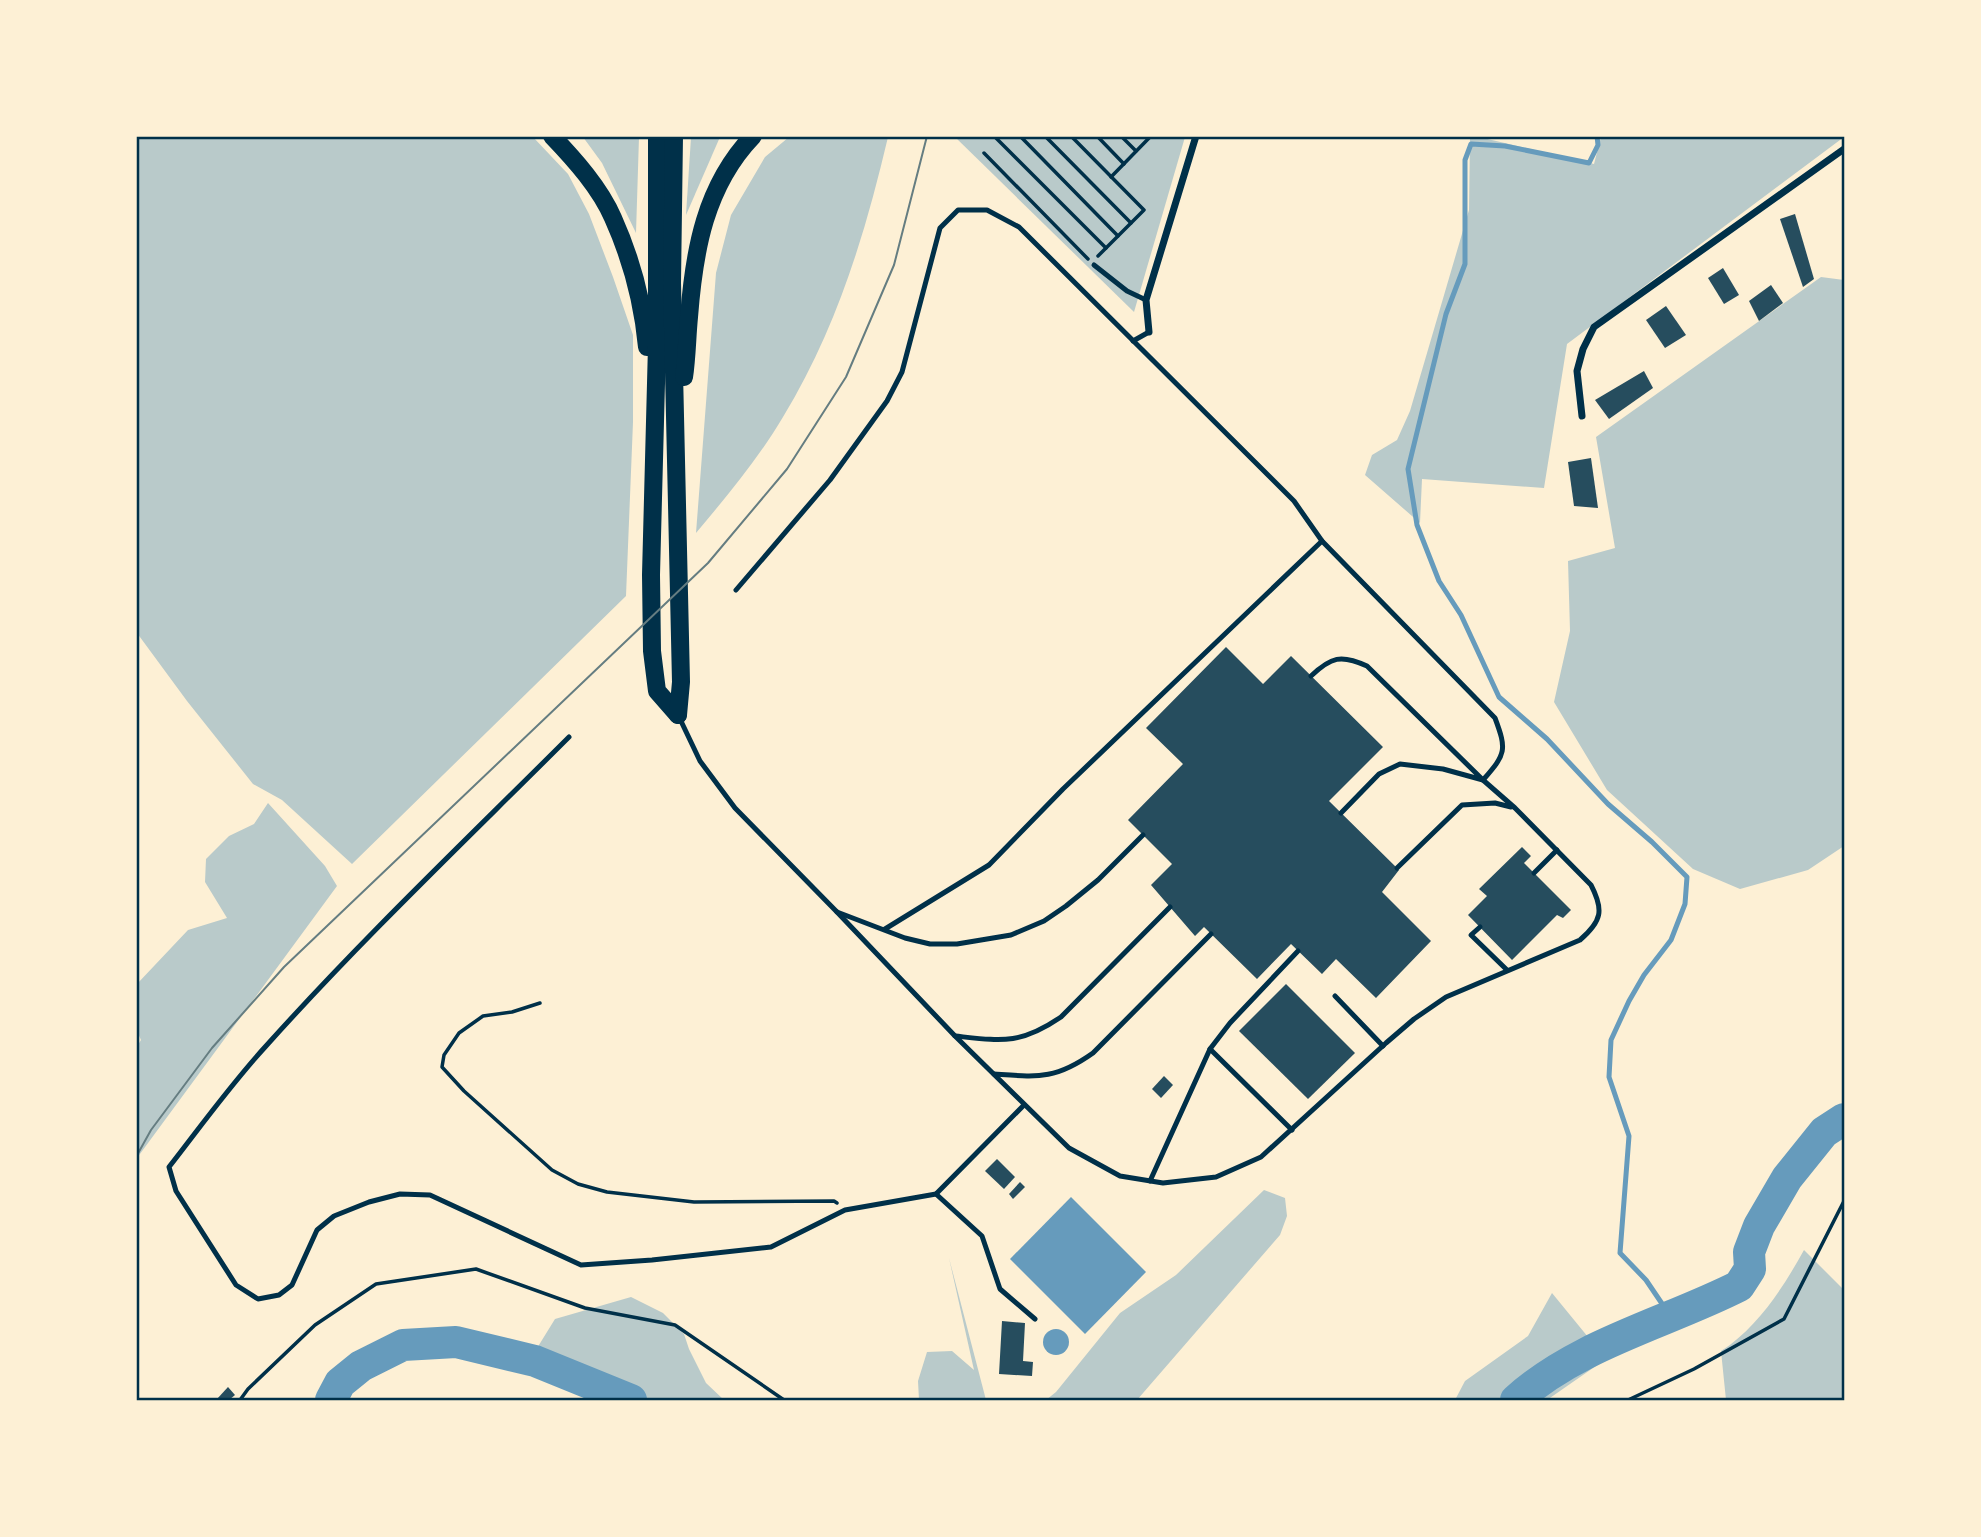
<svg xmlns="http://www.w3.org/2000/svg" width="1981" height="1537" viewBox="0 0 1981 1537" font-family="'Sofia Sans Condensed',sans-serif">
<rect width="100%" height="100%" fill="#fdf0d5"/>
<g fill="#b9caca">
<path d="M136,137H533L568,174L589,214L613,277L633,335V422L626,596L352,864L282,800L253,784L187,701L137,633Z"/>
<path d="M583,137H639L636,233L602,163Z"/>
<path d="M691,137H720L686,215Z"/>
<path d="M789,137H888C865,235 836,330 783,417C758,459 727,496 696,533L716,273L731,215L765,157Z"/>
<path d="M955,137H1185L1134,312Z"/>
<path d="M1470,137H1479L1594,164L1601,137H1844L1567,344L1544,488L1422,479L1420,523L1365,475L1372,455L1397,440L1410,411L1469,210Z"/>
<path d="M1821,277L1844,280V846L1808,870L1740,889L1693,869L1607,790L1554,702L1570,631L1568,561L1615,548L1596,437Z"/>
<path d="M268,803L325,866L337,886L137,1158L136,1048L141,1040L137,1031V984L188,930L227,918L205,882L206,859L229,836L254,824Z"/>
<path d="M1264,1190L1285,1198L1287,1216L1280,1235L1137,1400H1046L1056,1392L1120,1313L1176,1275Z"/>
<path d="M1804,1250L1844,1290V1400H1726L1721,1351C1757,1328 1783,1288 1804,1250Z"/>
<path d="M949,1258L986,1400H919L918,1381L927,1352L952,1351L974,1370Z"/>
<path d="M1552,1293L1606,1359L1547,1400H1455L1465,1381L1528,1336Z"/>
<path d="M631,1297L663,1313L684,1334L689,1349L706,1383L724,1400H612L554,1382L526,1366L555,1319Z"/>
</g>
<g fill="#669bbc">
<path d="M1071,1197L1146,1272L1085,1334L1010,1259Z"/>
<circle cx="1056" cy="1342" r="13"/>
</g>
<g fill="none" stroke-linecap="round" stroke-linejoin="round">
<path stroke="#669bbc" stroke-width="5" d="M1597,136L1598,145L1589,163L1505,146L1471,144L1465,160V264L1446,314L1408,469L1417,525L1439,581L1461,615L1499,697L1547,739L1608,804L1652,842L1687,877L1685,904L1671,940L1644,975L1629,1001L1611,1040L1609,1077L1629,1136L1620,1253L1646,1280L1671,1317"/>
<g stroke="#669bbc" stroke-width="32">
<path d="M331,1400L340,1383L361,1366L403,1345L456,1342L535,1361L631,1400"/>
<path d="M1516,1400C1578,1344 1666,1323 1739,1286L1750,1269L1749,1252L1759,1226L1787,1178L1824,1132L1844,1119"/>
</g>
</g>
<g fill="#264d5e">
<path d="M1795,214L1814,279L1803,287L1780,219Z"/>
<path d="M1723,268L1739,295L1724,304L1708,278Z"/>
<path d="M1771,285L1783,303L1759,321L1749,301Z"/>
<path d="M1666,306L1686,335L1665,348L1646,320Z"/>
<path d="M1644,371L1653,388L1609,419L1595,400Z"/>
<path d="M1591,458L1598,508L1574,506L1568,462Z"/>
<path d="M1226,647L1263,684L1291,656L1383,747L1329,801L1399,870L1382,892L1431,941L1376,998L1336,959L1322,974L1291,944L1257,979L1204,927L1195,936L1151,885L1172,864L1128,820L1183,764L1146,728Z"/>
<path d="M1522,847L1531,856L1524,863L1571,910L1563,918L1557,915L1512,960L1468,915L1487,896L1479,889Z"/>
<path d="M1286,984L1355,1053L1308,1099L1239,1031Z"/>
<path d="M1164,1076L1173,1085L1161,1098L1152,1089Z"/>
<path d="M997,1159L1015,1177L1004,1189L985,1171Z"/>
<path d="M1020,1182L1025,1187L1013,1199L1009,1194Z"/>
<path d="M1002,1321L1025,1323L1023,1361L1033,1362L1032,1376L999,1374Z"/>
<path d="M228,1387L235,1395L229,1400H219L217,1399Z"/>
</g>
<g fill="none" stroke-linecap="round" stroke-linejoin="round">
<g stroke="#003049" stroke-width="3.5">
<path d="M994,136L1106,248"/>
<path d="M1020,136L1118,236"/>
<path d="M1045,136L1131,223"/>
<path d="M1071,136L1144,210L1098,256"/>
<path d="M1097,136L1124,164"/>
<path d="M1121,136L1136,151"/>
<path d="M984,153L1088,259"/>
<path d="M1111,177L1151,136"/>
<path d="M540,1003L512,1012L483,1016L459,1033L444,1055L442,1067L464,1091L552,1170L578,1184L607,1192L694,1202L834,1201L837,1203"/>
<path d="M240,1400L248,1389L315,1325L376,1284L476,1269L585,1308L675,1325L784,1400"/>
<path d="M1628,1400L1694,1369L1784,1319L1844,1201"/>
</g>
<g stroke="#003049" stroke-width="5">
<path d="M1094,265L1127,291L1146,300"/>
<path d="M1133,341L1149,332"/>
<path d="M736,590L830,480L887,401L902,372L940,228L958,210H987L1019,227L1294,501L1322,541L1495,718C1507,750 1506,754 1483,780L1443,769L1400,764L1379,774L1341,813"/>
<path d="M680,719L700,761L735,808L837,912L905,938L930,944H957L1011,935L1044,921L1066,906L1098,880L1143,835"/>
<path d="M569,737C467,839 362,939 266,1046C231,1084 201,1126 169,1167L176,1191L236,1285L258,1299L279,1295L292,1285L317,1230L334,1216L369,1202L400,1194L430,1195L581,1265L652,1260L771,1247L845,1210L936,1194L1024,1105"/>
<path d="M1397,868L1462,805L1495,803L1511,807"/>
<path d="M1534,873L1557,850"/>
<path d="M837,912L955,1036L1069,1148L1120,1176L1163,1183L1216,1177L1261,1157L1386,1043L1414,1019L1446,997L1580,940C1602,921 1604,910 1591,885L1515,808L1483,780L1367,666C1341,654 1331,657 1311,676"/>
<path d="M1480,927L1471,935L1507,970"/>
<path d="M885,929L989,865L1063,789L1322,541"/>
<path d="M1335,996L1383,1046"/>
<path d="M955,1036C1002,1041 1020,1045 1061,1017L1170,907"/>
<path d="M1210,1049L1292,1130"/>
<path d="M994,1074C1038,1077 1055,1080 1093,1053L1211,934"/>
<path d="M1150,1181L1210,1049L1230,1023L1298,951"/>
<path d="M936,1194L982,1236L1000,1289L1035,1319"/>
</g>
<g stroke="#003049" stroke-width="7">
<path d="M1149,332L1146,300L1196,136"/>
<path d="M1582,416L1577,371L1583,349L1594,327L1844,149"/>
</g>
<g stroke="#003049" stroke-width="18">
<path d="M552,136C575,160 600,188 613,218C631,258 643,304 647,347"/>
<path d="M657,136V345L651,575L652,651L657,691L678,715"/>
<path d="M674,136L672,283L681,682L678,715"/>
<path d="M684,377C687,358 687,337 689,317C694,251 705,186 753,136"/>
</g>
<path stroke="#657d81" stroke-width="2" d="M136,1157L151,1130L212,1048L284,967L708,563L787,469L846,377L894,265L927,136"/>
</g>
<rect width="1981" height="1537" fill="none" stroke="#fdf0d5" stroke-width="276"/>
<rect x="138" y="138" width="1705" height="1261" fill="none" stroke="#003049" stroke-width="2.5"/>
</svg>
